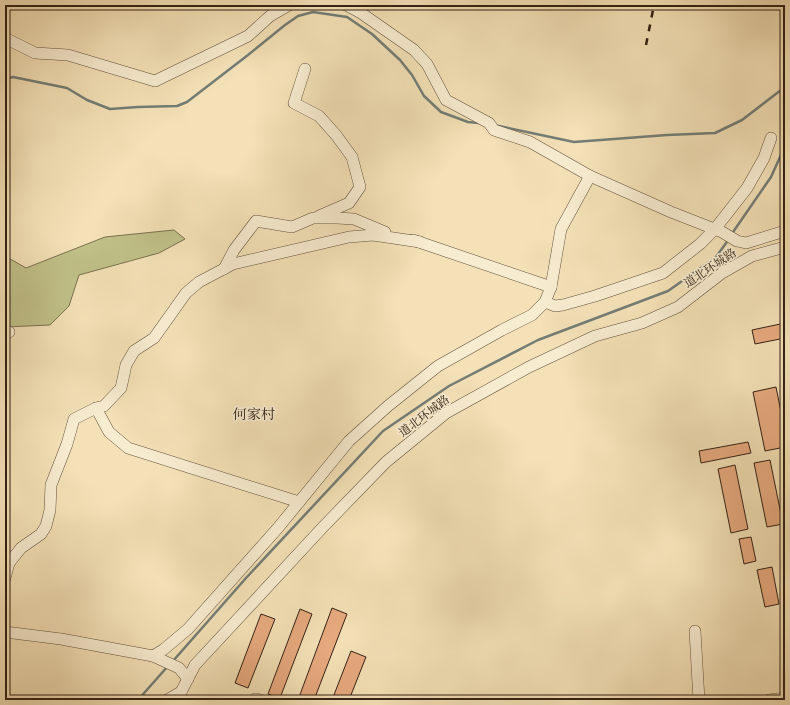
<svg xmlns="http://www.w3.org/2000/svg" width="790" height="705" viewBox="0 0 790 705" font-family="'IM FELL Great Primer','Noto Serif SC',serif">
<rect width="100%" height="100%" fill="#f4e1b7"/>
<filter id="stains"><feTurbulence type="fractalNoise" baseFrequency=".005" numOctaves="4"/><feColorMatrix values="0 0 0 0 .2 0 0 0 0 .09 0 0 0 0 .02 0 0 0 .5 -.17"/></filter>
<radialGradient id="worn" r=".72"><stop offset=".6" stop-color="#630" stop-opacity="0"/><stop offset="1" stop-color="#630" stop-opacity=".3"/></radialGradient>
<path fill="#c1c18a" stroke="#7a714e" d="M174,230L185,239L159,253L79,275L69,306L50,325L5,327V256L26,268L105,237Z"/>
<g fill="none" stroke-linecap="round" stroke-linejoin="round">
<g stroke="#737d76" stroke-width="2.5">
<path d="M5,79L13,77L67,88L87,100L110,109L138,107L177,106L187,102L248,55L285,25L298,16L313,12L347,17L372,34L400,60L412,75L424,96L441,112L468,122L479,123"/>
<path d="M494,125L574,142L667,135L715,133L742,120L781,90L785,88"/>
<path d="M731,235L771,177L785,146"/>
<path d="M173,661L246,578L383,431L449,386L538,340L668,291L716,257L729,239"/>
<path d="M138,700L168,666"/>
</g>
</g>
<g fill="#e8aa7f" stroke="#322113">
<path d="M785,323V338L755,344L752,330Z"/>
<path d="M776,387L785,432V447L765,451L753,392Z"/>
<path d="M748,442L751,453L701,463L699,451Z"/>
<path d="M770,460L783,524L767,527L754,463Z"/>
<path d="M735,465L748,529L731,533L718,469Z"/>
<path d="M751,537L756,561L744,564L739,539Z"/>
<path d="M772,567L779,604L765,607L757,570Z"/>
<path d="M332,608L347,614L314,700H298Z"/>
<path d="M300,609L312,614L280,698L268,694Z"/>
<path d="M261,614L275,619L248,688L235,683Z"/>
<path d="M351,651L366,657L349,700H332Z"/>
</g>
<g fill="none" stroke-linecap="round" stroke-linejoin="round">
<g stroke="#62513c" stroke-width="12">
<g id="minor">
<path d="M346,5L361,13L414,50L427,64L446,100L489,123L494,130L530,142L590,176L671,212L722,232L737,241L746,243L785,231"/>
<path d="M5,38L35,53L68,55L155,81L248,36L270,16L289,5"/>
<path d="M305,69L294,103L319,116L336,135L352,157L360,187L349,203L319,216"/>
<path d="M413,240L551,287"/>
<path d="M224,269L234,250L256,221L292,227L313,218H337L354,219L385,232"/>
<path d="M545,302L555,306L563,305L595,296L663,273L700,244L715,229L747,188L764,158L771,138"/>
<path d="M5,334L9,332"/>
<path d="M96,408L109,432L128,448L299,502"/>
<path d="M5,578L9,563L21,548L41,534L46,526L50,510L51,485L67,444L74,419L96,408L104,406L121,388L126,365L134,351L154,338L186,293L199,282L233,264L349,237L373,235L420,242"/>
<path d="M695,631L699,700"/>
<path d="M5,632L61,639L153,656L179,668L188,679"/>
<path d="M153,656L163,650L188,629L277,529L349,441L388,406L438,366L502,330L532,315L545,302L551,287L561,229L590,176"/>
<path d="M255,699L260,700"/>
<path d="M167,700L181,692"/>
<path d="M178,700L181,692L195,665L323,527L386,462L446,413L529,367L595,336L642,323L678,307L722,273L752,256L785,247"/>
<path d="M769,700L785,698"/>
</g>
</g>
<use href="#minor" stroke="#f8ecd0" stroke-width="11"/>
<path stroke="#322113" stroke-width="2.5" stroke-dasharray="7 7" stroke-linecap="butt" d="M646,45L654,5"/>
</g>
<g text-anchor="middle" dominant-baseline="central" stroke-width="3.5" stroke-linejoin="round" paint-order="stroke">
<g font-size="12" fill="#322113" stroke="#f8ecd0">
<text transform="translate(710 268) rotate(-34)">道北环城路</text>
<text transform="translate(424 416) rotate(-37)">道北环城路</text>
</g>
<g font-size="14" fill="#322113" stroke="#f8ecd0">
<text x="254" y="414">何家村</text>
</g>
</g>
<rect width="790" height="705" fill="none" stroke="#f4e1b7" stroke-width="20"/>
<rect x="6" y="6" width="778" height="693" fill="none" stroke="#322113" stroke-width="2"/>
<rect x="10" y="10" width="770" height="685" fill="none" stroke="#322113"/>
<rect width="100%" height="100%" filter="url(#stains)"/>
<rect width="100%" height="100%" fill="url(#worn)"/>
</svg>
